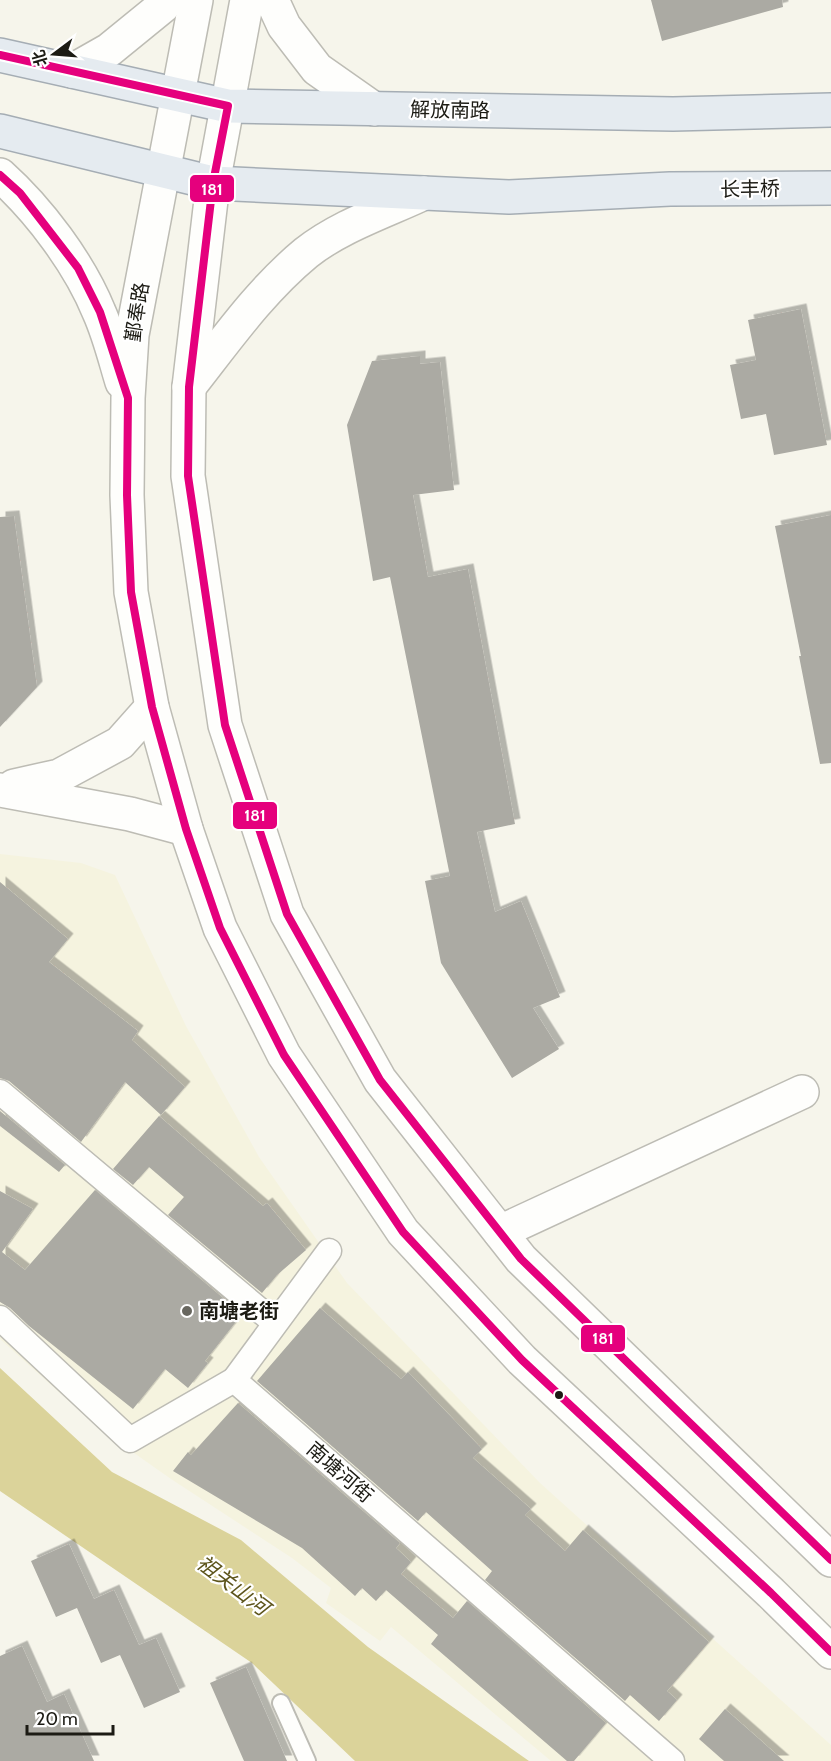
<svg xmlns="http://www.w3.org/2000/svg" width="831" height="1761" viewBox="0 0 831 1761" font-family="Cabin,'Noto Sans SC',sans-serif">
<defs>
<filter id="shadow"><feDropShadow dx="5.5" dy="-5.5" stdDeviation="0" flood-color="#0004"/></filter>
</defs>
<rect width="100%" height="100%" fill="#f6f5eb"/>
<path fill="#f5f3df" d="M0,854L81,863L115,875L186,1026L259,1157L347,1283L540,1483L831,1745V1761H551L391,1627L380,1641L326,1603L331,1588L292,1558L171,1479L100,1429L0,1339Z"/>
<path fill="#dbd39a" d="M0,1368L112,1472L241,1540L368,1647L529,1761H355L252,1663L0,1491Z"/>
<g fill="#abaaa3" filter="url(#shadow)">
<path d="M651,0H782L783,7L662,41Z"/>
<path d="M801,309L827,445L774,455L766,414L741,419L730,365L756,360L748,320Z"/>
<path d="M420,356V364L440,362L454,490L413,495L428,577L468,569L515,824L477,832L495,912L521,901L560,997L533,1008L559,1049L512,1078L441,963L425,881L450,876L390,577L373,581L347,425L372,361Z"/>
<path d="M831,515V763L820,764L799,656H801L775,526Z"/>
<path d="M14,516L37,687L0,727V517Z"/>
<path d="M0,882L68,939L49,962L138,1031L132,1040L185,1087L161,1115L125,1082L81,1142L9,1081L0,1078Z"/>
<path d="M0,1111L65,1165L59,1172L0,1126Z"/>
<path d="M159,1116L263,1206L267,1203L306,1250L277,1275L262,1293L168,1215L184,1197L149,1167L133,1185L113,1169Z"/>
<path d="M95,1190L242,1314L205,1361L208,1363L188,1388L165,1369L133,1409L29,1326L10,1308L0,1302V1191L33,1209L2,1252L25,1270Z"/>
<path d="M320,1308L401,1379L408,1372L482,1449L473,1458L531,1509L525,1515L565,1551L583,1530L709,1642L667,1691L677,1700L659,1721L630,1695L625,1701L485,1580L492,1571L426,1512L418,1521L257,1381Z"/>
<path d="M238,1403L400,1543L396,1548L411,1562L401,1574L453,1618L467,1601L606,1723L574,1761H567L431,1644L438,1635L386,1590L376,1601L362,1588L355,1596L302,1548L173,1471L188,1452L191,1455Z"/>
<path d="M69,1544L94,1599L114,1590L139,1645L156,1638L180,1692L144,1708L120,1655L101,1663L77,1608L56,1617L31,1561Z"/>
<path d="M22,1646L47,1702L64,1694L94,1761H0V1656Z"/>
<path d="M246,1667L287,1761H244L210,1683Z"/>
<path d="M725,1709L784,1761H724L699,1739Z"/>
</g>
<g fill="none" stroke-linecap="round" stroke-linejoin="round">
<g stroke="#bdbcb4" stroke-width="20">
<path id="service" d="M281,1703L307,1761"/>
</g>
<g stroke="#bdbcb4" stroke-width="27">
<g id="pedestrian">
<path d="M0,1092L275,1323"/>
<path d="M0,1318L130,1440L234,1380L672,1761"/>
<path d="M234,1380L329,1251"/>
</g>
</g>
<g stroke="#bdbcb4" stroke-width="36">
<path id="minor" d="M500,1232L802,1092"/>
</g>
<g stroke="#bdbcb4" stroke-width="36">
<g id="tertiary">
<path d="M14,786L59,776L120,743L152,707"/>
<path d="M0,790L130,814L186,829"/>
</g>
</g>
<g stroke="#bdbcb4" stroke-width="36">
<g id="secondary">
<path d="M196,0L132,335L128,398L127,495L131,592L152,707L186,829L220,928L284,1055L403,1232L522,1360L771,1593L831,1652"/>
<path d="M247,0L213,183L189,387L188,476L225,725L287,914L380,1080L521,1259L831,1560"/>
<path d="M272,0L284,26L317,69L374,109"/>
<path d="M72,71L109,50L163,6L168,0"/>
<path d="M0,175C39,210 79,263 99,312C109,334 115,359 122,382"/>
<path d="M189,387C226,340 260,291 306,253C340,226 386,211 424,193"/>
</g>
</g>
<g stroke="#a5adb4" stroke-width="36">
<g id="primary">
<path d="M0,55L228,106L673,114L831,110"/>
<path d="M0,131L213,183L509,197L670,189L831,188"/>
</g>
</g>
<use href="#service" stroke="#fefefc" stroke-width="16"/>
<use href="#pedestrian" stroke="#fefefc" stroke-width="24"/>
<use href="#minor" stroke="#fefefc" stroke-width="33"/>
<use href="#tertiary" stroke="#fefefc" stroke-width="33"/>
<use href="#secondary" stroke="#fefefc" stroke-width="33"/>
<use href="#primary" stroke="#e5ebf0" stroke-width="33"/>
<g stroke="#fff" stroke-width="12">
<g id="bus-1">
<path d="M0,55L228,106L213,183L189,387L188,476L225,725L287,914L380,1080L521,1259L831,1560"/>
<path d="M0,175L20,193L78,268L100,312L128,398L127,495L131,592L152,707L186,829L220,928L284,1055L403,1232L522,1360L771,1593L831,1652"/>
</g>
</g>
<use href="#bus-1" stroke="#e5007d" stroke-width="8"/>
</g>
<circle fill="#68675f" stroke="#fff" stroke-width="2" cx="187" cy="1311" r="6"/>
<circle fill="#1c1b14" stroke="#fff" stroke-width="2" cx="559" cy="1395" r="5"/>
<g text-anchor="middle" dominant-baseline="central" stroke-width="4.5" stroke-linejoin="round" paint-order="stroke">
<g font-size="20" fill="#1c1b14" stroke="#fff">
<text transform="translate(450 110) rotate(1)">解放南路</text>
<text transform="translate(750 189) rotate(-1)">长丰桥</text>
<text transform="translate(137 312) rotate(-81)">鄞奉路</text>
<text transform="translate(340 1472) rotate(41)">南塘河街</text>
</g>
<g font-size="20" font-weight="bold" fill="#1c1b14" stroke="#fff" text-anchor="start">
<text x="199" y="1311">南塘老街</text>
</g>
<g font-size="21" font-style="italic" fill="#5d551c" stroke="#fff">
<text transform="translate(233 1585) rotate(37)">祖关山河</text>
</g>
</g>
<g stroke="#fff" stroke-width="2">
<rect x="189" y="174" width="46" height="29" rx="6" fill="#e5007d"/>
<rect x="232" y="801" width="46" height="29" rx="6" fill="#e5007d"/>
<rect x="580" y="1324" width="46" height="29" rx="6" fill="#e5007d"/>
</g>
<g font-size="16" text-anchor="middle" font-weight="bold" fill="#fff">
<text x="212" y="195">181</text>
<text x="255" y="821">181</text>
<text x="603" y="1344">181</text>
</g>
<g transform="translate(54 54) rotate(254)" stroke="#ffffff" stroke-width="4.5" paint-order="stroke">
<path d="M0-4.5L10 22L0 15L-10 22Z" fill="#1c1b14"/>
<text y="-9" font-size="16" font-weight="bold" text-anchor="middle" fill="#1c1b14">北</text>
</g>
<path d="M27 1725v9h86v-9" fill="none" stroke="#1c1b14" stroke-width="3"/>
<text x="36" y="1725" font-size="18" fill="#1c1b14" stroke="#ffffff" stroke-width="4.5" paint-order="stroke">20 m</text>
</svg>
